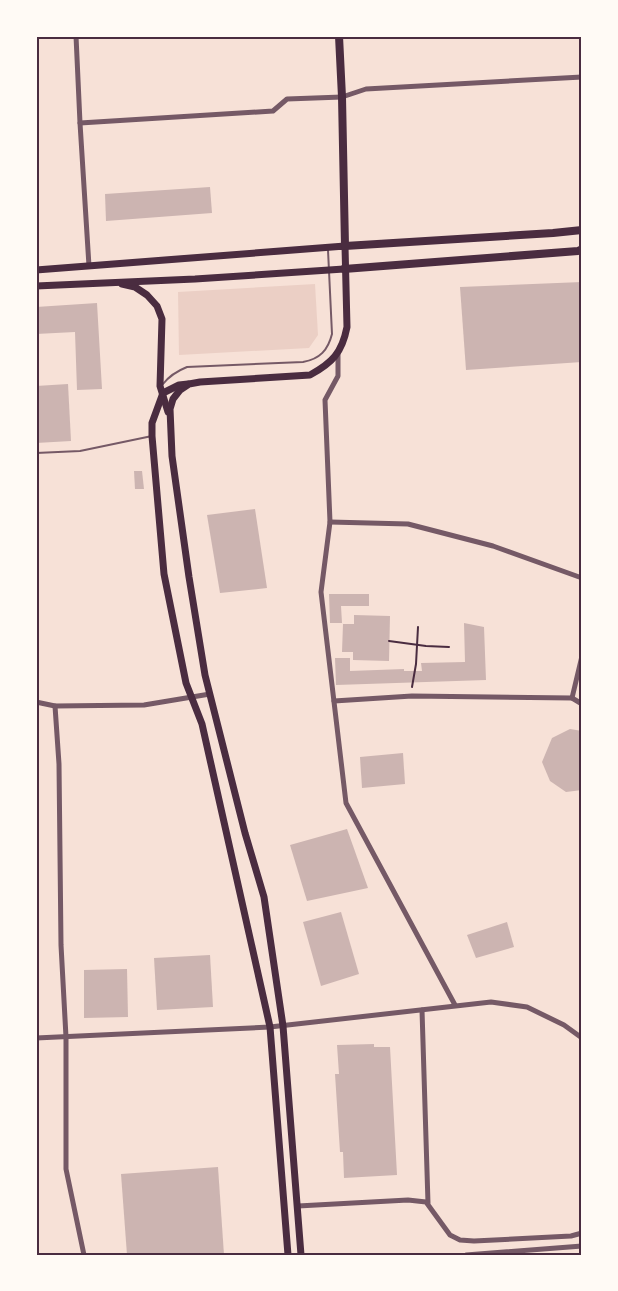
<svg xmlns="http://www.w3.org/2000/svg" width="618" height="1291" viewBox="0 0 618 1291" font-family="Montserrat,sans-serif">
<rect width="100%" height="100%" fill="#f7e1d7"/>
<path fill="#ebcfc5" d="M315,284L318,335L309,348L179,355L178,292Z"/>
<g fill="#ccb4b1">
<path d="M210,187L212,213L106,221L105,194Z"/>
<path d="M582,282V362L466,370L460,287Z"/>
<path d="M97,303L102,389L77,390L75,332L36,334V307Z"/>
<path d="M68,384L71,441L36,443V386Z"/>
<path d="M134,471H142L144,489H135Z"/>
<path d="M255,509L267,588L220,593L207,515Z"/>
<path d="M329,594H369V606H341L342,623H330Z"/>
<path d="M354,615L390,616L389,661L353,660V652H342L343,624H354Z"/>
<path d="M464,623L484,627L486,680L336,685L335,658H350V671L404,669V671H422L421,663L465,662Z"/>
<path d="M570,729L582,731V790L566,792L550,781L542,762L552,738Z"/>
<path d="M403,753L405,784L362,788L360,757Z"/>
<path d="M347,829L368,888L307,901L290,845Z"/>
<path d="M341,912L359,974L321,986L303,922Z"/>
<path d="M507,922L514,947L476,958L467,935Z"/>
<path d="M210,955L213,1007L157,1010L154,958Z"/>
<path d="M127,969L128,1017L84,1018V970Z"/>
<path d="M374,1044V1047H390L397,1175L344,1178L343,1152H340L335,1074H339L337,1045Z"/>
<path d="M218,1167L224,1255H127L121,1174Z"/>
</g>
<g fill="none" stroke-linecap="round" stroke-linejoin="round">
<g stroke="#4a2c40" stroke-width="2">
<path d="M389,641L426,646L449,647"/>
<path d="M412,687L416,664L418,627"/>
</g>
<g stroke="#755966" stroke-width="2">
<path d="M163,384C170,375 177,371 187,367L303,362C320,359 328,350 332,334L328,250"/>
<path d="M36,453L80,451L152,436"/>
</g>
<g stroke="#755966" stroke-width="5">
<path d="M76,36L80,123L89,266"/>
<path d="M80,123L273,111L287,99L342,97L366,89L582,77"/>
<path d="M338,354V376L325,400L330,522L321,592L346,803L455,1005"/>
<path d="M330,522L408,524L493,546L582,578"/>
<path d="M572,698L582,656"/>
<path d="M334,701L412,696L572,698L582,704"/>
<path d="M36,702L55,706L144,705L210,694"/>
<path d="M55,706L59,764L61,945L66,1037V1169L84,1255"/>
<path d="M422,1010L428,1203"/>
<path d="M36,1038L270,1027L491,1002L527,1007L564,1025L582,1038"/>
<path d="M298,1206L408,1200L426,1202L450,1235L460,1240L474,1241L571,1236L582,1233"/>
<path d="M466,1255L582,1246"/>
</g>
<g stroke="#4a2c40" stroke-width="7">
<path d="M36,270L345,246L347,327C342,353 332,363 310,375L200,382L189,384L180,390L173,399L170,409L172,456L189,577L205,675L245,833L264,897L283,1026L301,1255"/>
<path d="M122,284L135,287L147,295L157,306L162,319L160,386L168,412"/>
<path d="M36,286L195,279L344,269"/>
<path d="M163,393L152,423V436L164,574L186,683L202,724L270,1027L288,1255"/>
<path d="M163,393L179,385L188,384"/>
</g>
<g stroke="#4a2c40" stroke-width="8">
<path d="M339,36L342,97L345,246L553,233L582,230"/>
<path d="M344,269L578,251L582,249"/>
</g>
</g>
<rect width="618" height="1291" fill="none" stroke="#fffaf5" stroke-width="75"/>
<rect x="38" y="38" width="542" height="1216" fill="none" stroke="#4a2c40" stroke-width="2"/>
</svg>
